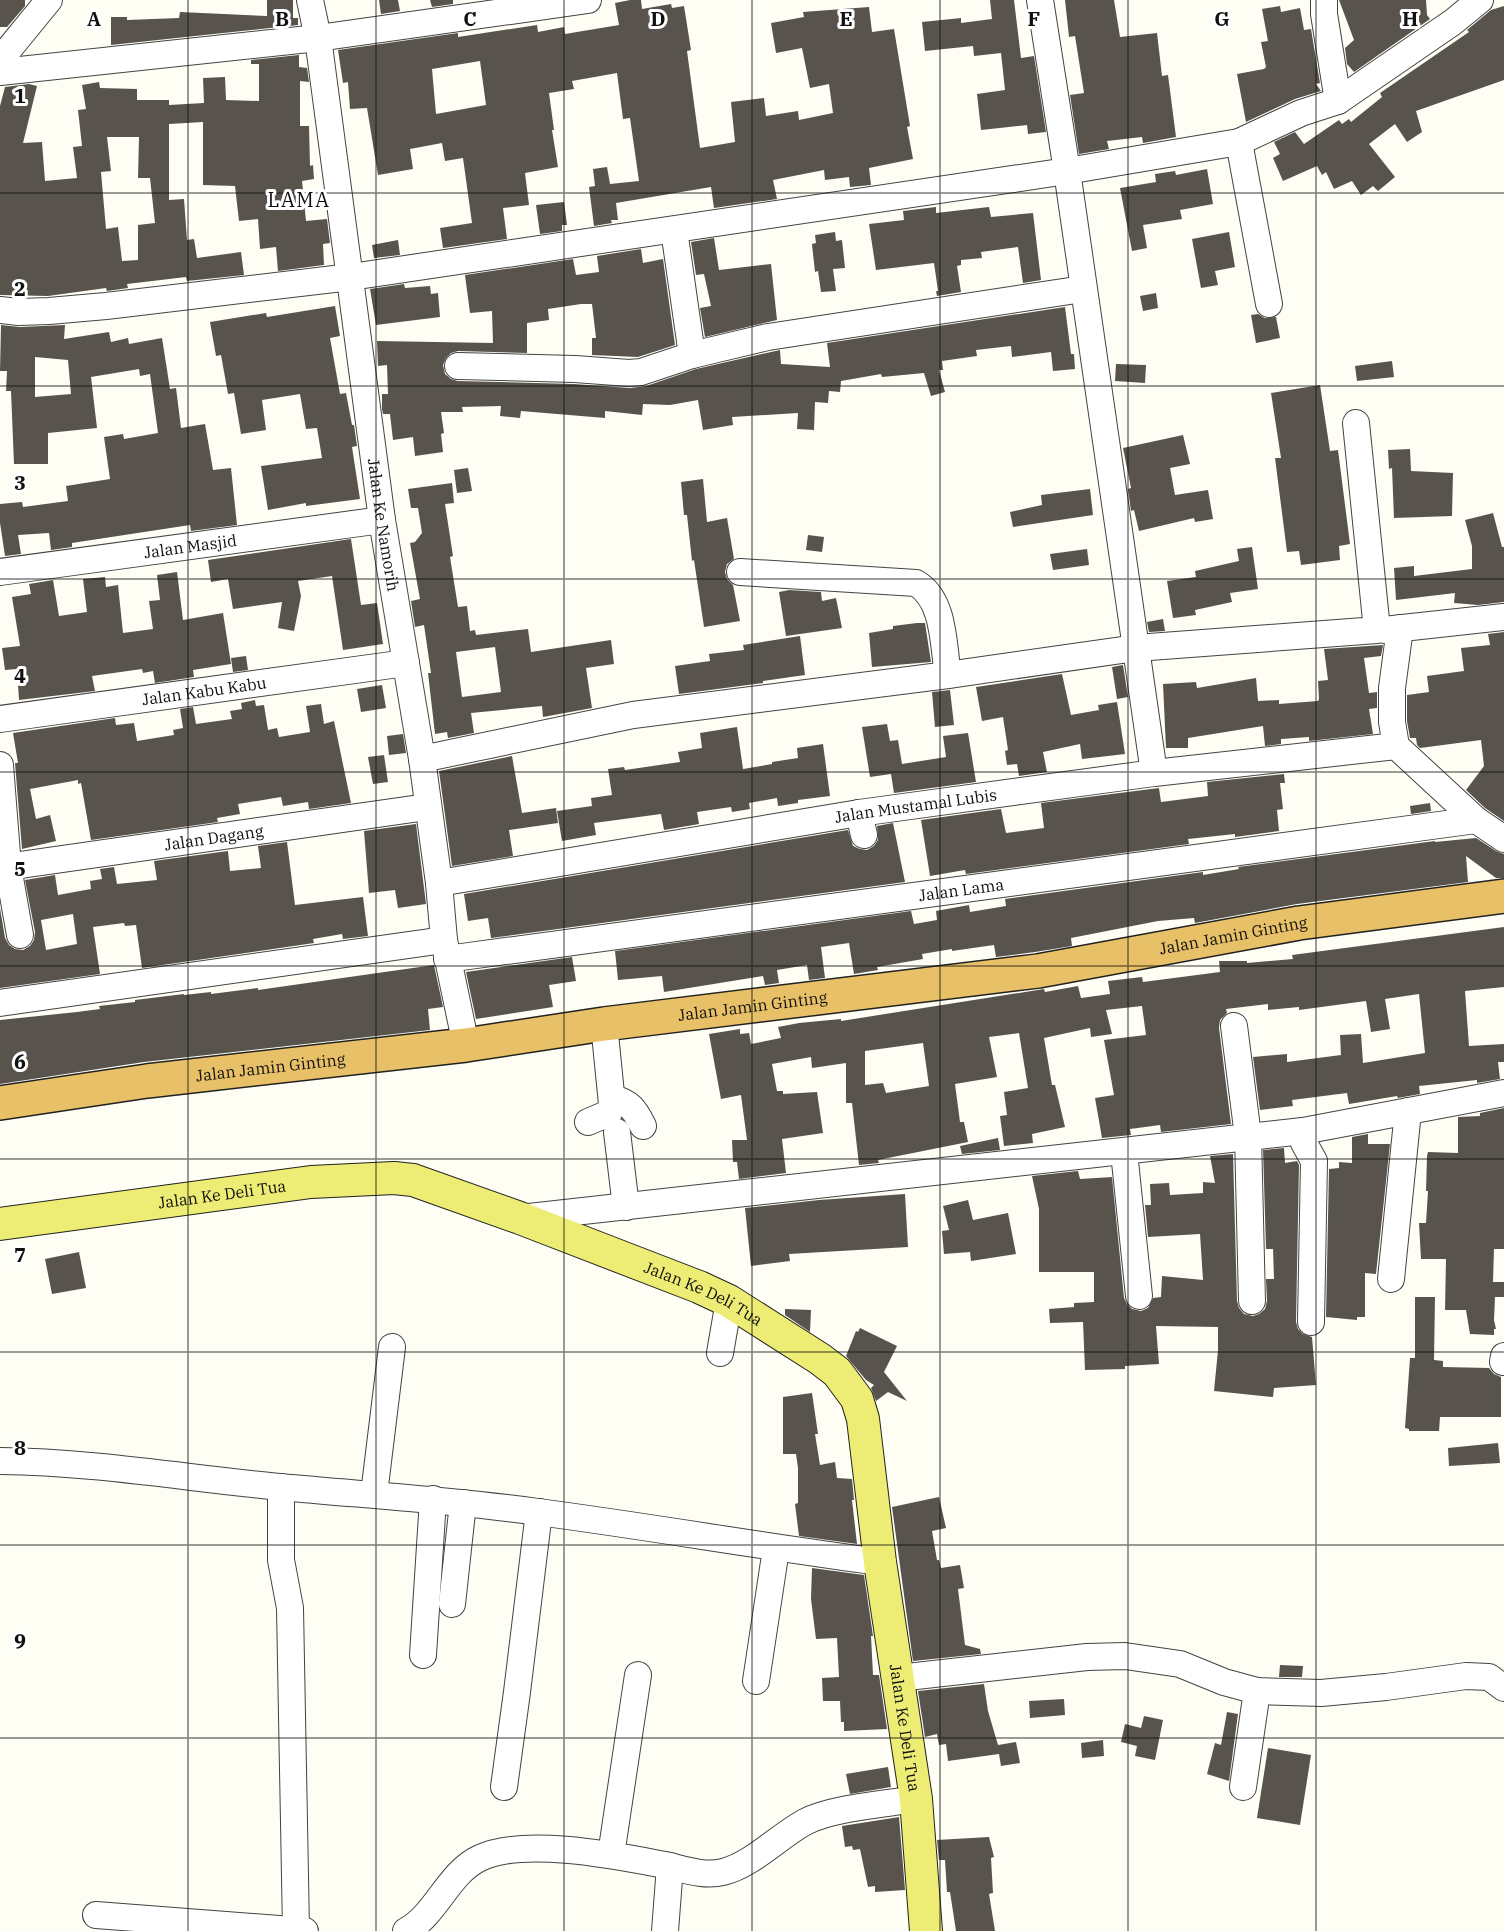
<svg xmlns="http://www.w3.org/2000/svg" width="1504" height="1931" viewBox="0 0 1504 1931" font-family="'IBM Plex Serif',serif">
<rect width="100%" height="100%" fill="#fefef4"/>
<g fill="#58544d" fill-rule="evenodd">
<path d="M0,0H25V6L7,27H0Z"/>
<path d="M267,0H293V18H298V25L111,45V17H127V20L179,18L180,12L267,16Z"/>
<path d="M379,0H398L400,11L381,14Z"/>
<path d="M430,0H453V4L432,7Z"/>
<path d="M630,0H641L642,9L671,4L672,8L684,6L691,50L687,51L700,148L735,142L731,102L764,98L766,116L798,111L799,120L833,113L829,84L810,88L802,48L776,53L771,23L804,17L803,12L869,7L872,32L894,29L910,126L907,127L913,159L869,168L871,185L850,187L849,177L825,180L824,170L773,180L777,199L714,208L711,187L616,203L618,220H611L612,223L594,226L589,187L595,186L593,169L607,167L610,184L639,181L630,118L623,119L617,73L572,81L574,89L549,93L554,130H552L558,167L525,173L529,205L503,208L507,239L443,248L440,228L472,223L463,158L445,161L442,143L410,149L413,169L378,175L367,108L350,109L348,82L343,83L338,50L458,33V37L537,25L538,32L564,27L565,34L619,25L615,3ZM480,61L486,105L436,114L432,69Z"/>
<path d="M990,0H1014L1021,58L1034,56L1046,132L1028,134L1027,125L981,130L977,94L1005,90L1001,53L974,56L973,46L925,51L922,22L961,18V23L992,19Z"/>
<path d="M1065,0H1114L1120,37L1157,33L1162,76L1168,75L1176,137L1143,143L1142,137L1107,141L1109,149L1079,154L1070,95L1084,93L1075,36L1069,37Z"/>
<path d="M1339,0H1426L1427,15L1430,19L1354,72L1347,64L1345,48L1354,40Z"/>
<path d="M1280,6L1281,12L1300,8L1304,30L1311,29L1320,83L1316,84L1321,91L1295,99L1246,122L1237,74L1264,69L1266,67L1261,42L1268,41L1262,9Z"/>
<path d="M1504,6V80L1416,111L1422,132L1407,142L1395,124L1369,144L1395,177L1378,191L1373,186L1361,195L1352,181L1334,189L1326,172L1322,175L1317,166L1283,181L1273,158L1280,154L1274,142L1295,132L1304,144L1339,120L1342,124L1349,119L1351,122L1382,97L1380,93L1469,32L1467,30L1491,10Z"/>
<path d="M299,55V67L307,68L309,82L300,81V126H309L310,166L313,165L314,179L302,181L306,221L327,219L330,243L323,244L324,265L278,271L276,247L260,249L258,219L239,221L235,186L203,185V122L169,124V200L184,199L187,240L194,239L197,258L241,252L244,275L187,281L186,277L127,284L128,288L107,291L106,288L48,296L0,295V106L5,87L29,84L37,86L23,143L42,142L45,181L77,178L73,147L82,146L78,110L86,109L82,85L99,82L100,88L137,89V100H169V105L204,103L203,78L225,77L226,100L259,101V64H251V60ZM107,137H139L138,178H150L155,223L138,225V260L122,261L118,227L106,229L101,172L111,171Z"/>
<path d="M1207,169L1213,204L1180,210L1182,219L1143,225L1147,248L1132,251L1120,188L1156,182L1155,174L1175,171L1176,175Z"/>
<path d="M564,202L567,225H562V231L540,234L536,205Z"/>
<path d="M936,207V213L989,207L991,217L1033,213L1041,280L1023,283L1018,247L981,252L982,258L961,260V265L957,266L961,292L937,296L936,291H938L934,263L876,270L869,224L904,220L903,211Z"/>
<path d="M835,232L836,241L842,240L845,268L833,269L836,291L821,292L818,271L815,272L812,244L816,243L815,235Z"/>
<path d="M1229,232L1235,267L1215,271L1218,285L1201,288L1192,239Z"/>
<path d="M714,238L719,270L771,264L777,320L705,337L700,308L711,306L704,274L696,275L691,242Z"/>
<path d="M398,240L400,255L374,258L372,245Z"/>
<path d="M641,249L643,263L663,259L675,345L638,357L592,355V338H596L592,304H581L548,309L549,320L527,323V353L458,351L451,353L446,358L443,365L445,374L451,379L458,381L574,384L630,388L646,386L696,369L780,350L781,364L830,367L827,343L1065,307L1071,354H1074L1075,369L1053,371L1051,352L1012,357L1011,346L976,350L977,356L942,361L943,370H939L945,392L931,396L924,373L882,377L881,374L841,381L840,392L829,391L828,403L815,402L814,430L797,429L798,413L732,417L733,425L703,430L698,400L670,405L643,404L642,415L605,411V418L521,411L520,418L500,416L501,406L462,407L463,412H441L444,433L441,434L443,452L415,456L413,437L393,440L390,414H383L382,409V394H388L387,365L378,366L377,341L493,343L492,311L470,313L465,275L573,259L576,275L599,272L597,256Z"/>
<path d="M404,284L405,288L430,286L431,294L438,293L440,317L376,325L370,289Z"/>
<path d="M1156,293L1158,308L1143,311L1140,296Z"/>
<path d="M335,306L340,336L330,338L340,394L346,393L352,425H354L357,446L352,447L360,499L306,506V503L268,510L261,466L322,458L317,428L306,429L300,394L262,400L266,430L241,434L234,393L228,394L221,355L216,356L210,322L266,313L267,317Z"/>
<path d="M1258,314L1265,318L1276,317L1280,338L1256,343L1251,315Z"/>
<path d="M1,325L20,327L65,325L64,339L109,332L111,342L128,338L129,344L162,338L170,389L176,388L181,428L205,424L213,470L231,468L237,525L191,531L190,525L72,543V547L51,550L49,533L18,535L21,554L5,556L0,523V504L22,502L23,507L68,501L66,486L110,479L104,437L123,434L124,439L158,433L150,374L140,376L139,369L91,377L97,428L48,433V464H14L11,391H6L7,371H0ZM35,357L68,360L71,394L35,397Z"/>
<path d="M1392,361L1394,377L1357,381L1355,366Z"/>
<path d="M1116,364L1146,365L1145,383L1115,381Z"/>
<path d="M1320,385L1330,451L1338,450L1350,544L1339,546L1340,560L1301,565L1299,551L1287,552L1275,458H1281L1271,393Z"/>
<path d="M1183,435L1190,464L1170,468L1175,495L1208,490L1213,519L1195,522L1194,518L1139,531L1134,510L1131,511L1128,489L1131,488L1123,448Z"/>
<path d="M1410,449L1411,471L1453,473L1452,516L1394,518L1392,468L1389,469L1388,450Z"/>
<path d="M468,468L472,491L457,493L454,470Z"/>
<path d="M703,479L707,522L727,518L734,559L727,564L725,572L727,579L733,585L740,621L704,627L694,560L692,561L687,515H684L681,482Z"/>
<path d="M452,483L454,503L445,504L453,556L450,557L458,607L467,606L470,631L475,630L476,635L528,629L531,652L611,640L614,664L586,668L592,708L543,717L542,706L471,713L474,733L448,738L447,732L435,734L428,673H431L424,625L415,627L411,601L420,599L410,543L415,542L422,533L418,508H411L408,489ZM495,647L501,692L462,697L456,652Z"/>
<path d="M1090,489L1093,515L1013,527L1010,512L1042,505L1041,495Z"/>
<path d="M1493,513L1502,547H1504V602L1478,605L1454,603L1455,593L1396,600L1394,568L1414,566V576L1472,569V546L1465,520Z"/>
<path d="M808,535L824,537L822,552L806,550Z"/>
<path d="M351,539L361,605L377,603L383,644L343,650L332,576L298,581L301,596L294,631L278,628L282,602L233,609L228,579L211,582L208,560Z"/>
<path d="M1252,547L1258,589L1230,593L1232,602L1195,610L1196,615L1173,618L1167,581L1196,577L1195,571L1239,561L1237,549Z"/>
<path d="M1087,549L1089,565L1053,570L1050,554Z"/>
<path d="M177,572L183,620L223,613L231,664L193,670L194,677L155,683L153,671L143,673L142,669L92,676L95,691L19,700L17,669L5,670L2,648L20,646L12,597L31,594L29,584L53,580L59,616L87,612L83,579L105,577L106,587L118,585L123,633L153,629L149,601L160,600L157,575Z"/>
<path d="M789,590L821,592L822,601L836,598L842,628L786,636L779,592Z"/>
<path d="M1163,619L1165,631L1149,632L1147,622Z"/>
<path d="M917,623H925L931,662L872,667L869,633L893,629V626Z"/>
<path d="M1504,632V821L1485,808L1466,790L1484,766L1481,740L1420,748L1417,745L1416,738H1410L1407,721V695L1429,692L1427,676L1464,671L1461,648L1490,645L1488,634Z"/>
<path d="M800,636L805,675L763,681V683L679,694L675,666L710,661L709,654L744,650L743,645Z"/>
<path d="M1383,645L1381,656L1364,658L1369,693L1377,692V708L1369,709L1373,734L1309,741V737L1281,739V744L1265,746L1263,726L1188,738V748H1166L1163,684L1196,682L1197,688L1256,678L1258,701L1279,700V704L1318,701L1319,699L1318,681L1328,680L1324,649Z"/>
<path d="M246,656L248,670L233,672L231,658Z"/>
<path d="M1123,665L1128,697L1117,699L1112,667Z"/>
<path d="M1062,674L1071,715L1099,710L1098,705L1117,702L1125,754L1082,759L1080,744L1043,752L1047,772L1019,776L1017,764L1007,765L1005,751L1008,750L1003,717L982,721L976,687Z"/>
<path d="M382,685L386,708L361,712L357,689Z"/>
<path d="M950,690L954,725L935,727L932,692Z"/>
<path d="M255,700L256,706L264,705L268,730L277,728L279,737L310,732L306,706L321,704L324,724L334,721L351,803L309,809L308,802L283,806L281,797L238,804L240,814L217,818L218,822L91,840L81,783L78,784V780L30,789L36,819L50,815L56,841L22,849L15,763H18L13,733L115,718L116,725L134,723L137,741L174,735L173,730L183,728L180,709L193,707L196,724L232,719L230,711L242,709L241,703Z"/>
<path d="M887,724L890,741L898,740L902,764L946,757L943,736L968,733L976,782L894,793L891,774L870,777L862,727Z"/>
<path d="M737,727L743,769L772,764V762L798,758L797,748L823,744L830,796L798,800V803L778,806L777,798L749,803L750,809L732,812L731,807L697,812L699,824L664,830L661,814L594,823L596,835L562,841L557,811L592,806L591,798L612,795L608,769L624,767L625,770L680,762L678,752L702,748L700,733Z"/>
<path d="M403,734L406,753L389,755L387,736Z"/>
<path d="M384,755L388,782L373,784L368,757Z"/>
<path d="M512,756L522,813L556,808L558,823L509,830L513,856L452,866L439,771Z"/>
<path d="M1284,774L1285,783H1280L1283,809L1277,810L1279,831L1235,837V834L1188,839L1189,844L966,874L965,870L930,876L921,820L1001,809L1006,833L1044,828L1041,803L1159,788L1161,802L1208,796L1207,782Z"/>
<path d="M1430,803L1431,811L1411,814L1410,806Z"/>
<path d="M893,823L905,882L491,938L488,918L468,921L464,894L848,830L853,846L860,849L867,850L874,846L878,840L877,826Z"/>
<path d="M416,824L426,904L398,908L395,890L369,893L364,831Z"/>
<path d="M1476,838L1496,851L1504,854V878H1496L1466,856L1468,882L1297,904L1195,923L1194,918L1158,921L1071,938L1072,946L1035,952L996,957L994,945L952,951V949L922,954L923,959L877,967L878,970L854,974L849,943L821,947L825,978L809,980L807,965L777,970L779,983L765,985L763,976L664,992L662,976L618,980L615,951L911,911L914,924L937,920L936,911L969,905L970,912L1006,906L1005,899L1203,872V875L1239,869L1238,867L1435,841V842Z"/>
<path d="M287,842L295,905L363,897L368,936L343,939L342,934L313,939L314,943L142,968L136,925L125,926L124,923L93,927L100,974L0,988V908L5,938L9,945L15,949L23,950L30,946L34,940L35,932L25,880L55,875L58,895L91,889L90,881L102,879L100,869L114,867L117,884L157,880L154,861L228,851L230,871L261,868L258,846ZM73,914L77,944L46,950L41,920Z"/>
<path d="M1504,927V987L1465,991L1469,1046L1504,1044V1062H1498L1500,1079L1477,1083V1080L1419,1086L1420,1094L1398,1098L1397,1096L1349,1104L1347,1093L1292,1100L1293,1106L1260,1110L1253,1057L1287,1054V1062L1341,1055L1340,1035L1361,1034L1363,1063L1425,1053L1419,994L1385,999L1390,1029L1371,1032L1366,1001L1299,1010V1007L1268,1010V1004L1226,1009L1227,1013L1220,1020L1219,1028L1231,1124L1161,1132L1160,1125L1130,1129L1131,1135L1102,1138L1095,1098L1114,1095L1104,1040L1146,1035L1142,1006L1106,1010L1112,1034L1091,1037L1090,1028L1044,1038L1052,1085H1055L1065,1127L1032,1134L1033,1143L1004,1146L1000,1116L1007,1115L1004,1092L1028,1088L1019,1033L989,1037L997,1077L955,1084L960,1122H964L968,1142L878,1160L879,1163L859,1165L852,1103H846V1063L812,1068L811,1057L772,1064L777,1091H783V1094L817,1092L823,1133L782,1139L786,1173L739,1179L737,1162H733L732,1140H747L741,1095L721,1099L709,1034L740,1029V1034L749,1033L751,1044L781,1038L778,1027L799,1023L841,1019V1021L1044,989L1045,992L1078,986L1081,998L1110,994L1108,981L1142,977L1143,982L1220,972L1219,961H1247V963L1293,959L1292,955ZM923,1043L929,1086L886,1093L883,1083L865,1085V1051Z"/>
<path d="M572,957L576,981L549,985L553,1007L476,1019L466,972Z"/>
<path d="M434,965L443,1007L428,1009L430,1030L144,1062L0,1084V1020L77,1012L100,1009L99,1006L135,1002V1000L184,994V995L211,992V994L258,988V990Z"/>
<path d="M1504,1108V1249H1494L1493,1282H1504V1297H1495L1494,1320L1496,1329H1494V1335L1470,1334L1466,1310H1445L1446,1259H1421L1419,1223H1426L1428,1191H1426L1427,1156L1428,1152L1458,1153V1117L1480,1116V1113Z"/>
<path d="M1368,1134V1144H1390L1376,1274L1365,1273V1317H1357V1320L1326,1317L1329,1169L1339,1168V1162L1352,1163V1137Z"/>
<path d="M998,1138L1000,1150L962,1154L960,1146Z"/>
<path d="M1284,1148L1285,1163L1297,1161L1299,1165L1296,1322L1298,1329L1303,1334L1312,1337L1316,1385L1274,1388L1273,1397L1214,1391L1218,1350V1327L1156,1326L1159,1364L1125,1366V1369L1085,1370L1083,1322L1050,1323L1049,1309L1074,1307V1303L1094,1302V1272H1039V1209L1032,1176L1078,1171L1080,1179L1112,1177L1124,1298L1127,1304L1132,1309L1141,1311L1148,1308L1153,1298L1161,1297L1162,1276L1203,1280L1200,1234L1148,1237L1145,1205H1151L1150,1184L1169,1183L1170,1195L1203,1193V1182L1215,1183L1210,1156L1233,1154L1237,1301L1239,1308L1244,1314L1253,1316L1259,1314L1265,1309L1267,1301L1266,1279H1274L1273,1249H1266L1263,1150Z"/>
<path d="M905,1194L908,1247L789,1254L790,1261L751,1266L745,1208L819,1200Z"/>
<path d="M968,1200L973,1220L1008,1213L1016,1254L971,1261L970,1252L944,1254L942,1231L949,1230L943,1206Z"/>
<path d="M79,1252L86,1288L52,1294L45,1259Z"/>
<path d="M1415,1297H1435L1434,1360L1443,1361V1367L1489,1368L1494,1374L1501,1377V1417H1440L1439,1431H1409V1429L1405,1428L1410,1358H1415Z"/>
<path d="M785,1309L811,1310L810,1332L785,1315Z"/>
<path d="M860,1328L897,1346L884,1372L907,1401L888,1392L876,1401L871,1388L874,1385L866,1380L846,1356L856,1331L858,1332Z"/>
<path d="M812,1393L818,1434H815L820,1465L835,1462L837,1478L852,1479L854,1500H852L857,1544L799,1536L795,1504L798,1503V1468L796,1454H783V1397Z"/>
<path d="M1498,1443L1500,1463L1449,1466L1448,1448Z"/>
<path d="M939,1497L946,1528L932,1531L937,1560H939L941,1568L960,1565L964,1588L958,1589L965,1645L980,1649L981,1654L913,1661L892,1507Z"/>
<path d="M812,1568L864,1575L873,1636H871L873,1675H879L887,1729L844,1731V1722H841L840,1701H823L822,1678L839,1677L837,1638L816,1639L811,1599Z"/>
<path d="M1280,1665L1303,1666L1302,1677H1279Z"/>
<path d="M984,1684L988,1711L998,1745L1016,1742L1020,1763L1001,1766L999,1754L948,1761L946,1744L939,1745L937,1734L925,1737L918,1691Z"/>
<path d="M1064,1699L1065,1715L1030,1718L1029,1701Z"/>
<path d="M1227,1712L1238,1714L1229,1781L1207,1774L1215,1743L1221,1745Z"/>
<path d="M1144,1716L1163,1720L1155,1760L1135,1756L1137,1746L1121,1742L1125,1724L1141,1728Z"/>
<path d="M1103,1740L1104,1756L1082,1758L1081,1743Z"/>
<path d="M1268,1748L1311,1755L1300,1825L1257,1818Z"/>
<path d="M888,1767L891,1787L850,1794L846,1774Z"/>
<path d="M899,1817L905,1890L875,1892V1886L868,1887L860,1849L853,1850L852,1846L845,1847L842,1826Z"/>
<path d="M989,1837L994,1857L991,1858L993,1893L989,1894L995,1931H956L950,1892H947L945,1860H939L937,1840Z"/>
</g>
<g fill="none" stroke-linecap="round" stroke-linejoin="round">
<g stroke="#434343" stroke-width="28">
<g id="minor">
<path id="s1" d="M310,0L318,38L382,520L422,759L439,883L444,940L466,1045"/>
<path d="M1040,0L1067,171L1154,773"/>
<path d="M1324,0V14L1338,101"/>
<path d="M0,60L49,0"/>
<path d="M0,72L318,38L588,0"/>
<path d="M1239,142L1269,304"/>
<path d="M674,230L692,355"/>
<path d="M0,310L19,312L49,311L106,306L351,277L1067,171L1239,142L1301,113L1338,101L1453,22L1480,0"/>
<path d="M458,366L575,369L629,373L641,372L692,355L768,337L1083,289"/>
<path id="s2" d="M0,572L382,520"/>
<path d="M740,572L916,583C945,600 943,645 948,675"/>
<path d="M1400,628L1392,688V722L1396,746L1476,820L1504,839"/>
<path d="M1384,630L1504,617"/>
<path id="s3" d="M0,719L406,663"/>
<path d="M422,759L633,715L948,675L1136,648L1377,630L1356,423"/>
<path d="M0,765L8,867L20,935"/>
<path d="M859,813L864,835"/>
<path id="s4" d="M0,868L427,807"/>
<path id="s5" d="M439,883L859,813L1154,773L1396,746"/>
<path id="s6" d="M447,959L1476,820"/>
<path d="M0,1003L444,940"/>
<path d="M1234,1026L1248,1136L1252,1301"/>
<path d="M612,1098C630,1102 635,1110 643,1126"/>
<path d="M588,1122L609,1113L612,1104L604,1024"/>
<path d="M1303,1131L1304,1143L1314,1161L1311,1322"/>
<path d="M617,1132L626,1207"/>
<path d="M1124,1152L1139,1296"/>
<path d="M520,1218L1303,1131L1504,1093"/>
<path d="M1391,1279L1408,1111"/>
<path d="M720,1353L729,1301"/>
<path d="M1503,1362L1504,1356"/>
<path d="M0,1461C94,1462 187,1478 280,1487C366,1495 452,1500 538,1512C652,1527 765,1547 880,1562"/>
<path d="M281,1487V1560L290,1608L296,1930"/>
<path d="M374,1494L392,1347"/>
<path d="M452,1604L463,1503"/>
<path d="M423,1655L433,1499"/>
<path d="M898,1678L1087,1657L1125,1656L1180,1664L1224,1682L1257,1691L1321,1693L1386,1687L1466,1676L1489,1677L1504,1688"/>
<path d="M756,1681L776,1549"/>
<path d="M504,1787L517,1692L539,1512"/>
<path d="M1243,1787L1257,1691"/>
<path d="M611,1855L638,1675"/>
<path d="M96,1915L305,1931"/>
<path d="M406,1931C437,1914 448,1873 480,1858C524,1837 617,1856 665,1865C683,1869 704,1877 723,1872C752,1865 779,1836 805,1822C832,1808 885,1804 916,1799"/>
<path d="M665,1931L670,1866"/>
</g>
</g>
<g stroke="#212121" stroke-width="34">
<g id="major">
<path id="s7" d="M0,1224L311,1182L394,1178L413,1180L520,1218L699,1287L729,1301L820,1359L837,1372L857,1399L863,1419L880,1562L916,1799L926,1931"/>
</g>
</g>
<g stroke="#212121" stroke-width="36">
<g id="highway">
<path id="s8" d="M0,1103L147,1081L466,1045L604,1024L1038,971L1299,923L1504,896"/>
</g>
</g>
<use href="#minor" stroke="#fff" stroke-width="26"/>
<use href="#major" stroke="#edec74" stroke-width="32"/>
<use href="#highway" stroke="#e8c067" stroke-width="33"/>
</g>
<path fill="none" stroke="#101010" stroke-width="1.5" stroke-opacity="0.55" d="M188,0V1931M376,0V1931M564,0V1931M752,0V1931M940,0V1931M1128,0V1931M1316,0V1931M0,193H1504M0,386H1504M0,579H1504M0,772H1504M0,966H1504M0,1159H1504M0,1352H1504M0,1545H1504M0,1738H1504"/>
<g text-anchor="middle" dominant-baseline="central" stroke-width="6" stroke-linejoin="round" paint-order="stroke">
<g font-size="16" fill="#101010" stroke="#fff">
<text stroke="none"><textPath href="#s1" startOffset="530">Jalan Ke Namorih</textPath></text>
<text stroke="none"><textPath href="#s2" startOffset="192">Jalan Masjid</textPath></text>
<text stroke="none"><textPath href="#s3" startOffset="206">Jalan Kabu Kabu</textPath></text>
<text stroke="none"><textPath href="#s5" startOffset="483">Jalan Mustamal Lubis</textPath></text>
<text stroke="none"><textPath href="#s4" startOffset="216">Jalan Dagang</textPath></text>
<text stroke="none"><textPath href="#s6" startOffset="519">Jalan Lama</textPath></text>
<text stroke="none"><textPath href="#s8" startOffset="1245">Jalan Jamin Ginting</textPath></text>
<text stroke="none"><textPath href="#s8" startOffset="759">Jalan Jamin Ginting</textPath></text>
<text stroke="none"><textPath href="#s8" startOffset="273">Jalan Jamin Ginting</textPath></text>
<text stroke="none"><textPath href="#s7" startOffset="224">Jalan Ke Deli Tua</textPath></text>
<text stroke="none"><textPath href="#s7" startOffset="728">Jalan Ke Deli Tua</textPath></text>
<text stroke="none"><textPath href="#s7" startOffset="1250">Jalan Ke Deli Tua</textPath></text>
</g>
<g font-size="20" letter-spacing="1.5" fill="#101010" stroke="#fff">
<text x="299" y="199">LAMA</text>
</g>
</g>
<g font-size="20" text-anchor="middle" font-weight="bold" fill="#101010" stroke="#fff" stroke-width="6" stroke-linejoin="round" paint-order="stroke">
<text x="94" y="26">A</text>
<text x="282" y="26">B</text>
<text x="470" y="26">C</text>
<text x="658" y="26">D</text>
<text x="846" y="26">E</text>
<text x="1034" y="26">F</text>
<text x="1222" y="26">G</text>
<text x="1410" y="26">H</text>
<text x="20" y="103">1</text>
<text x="20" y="296">2</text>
<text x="20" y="490">3</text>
<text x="20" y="683">4</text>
<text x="20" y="876">5</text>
<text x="20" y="1069">6</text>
<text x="20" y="1262">7</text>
<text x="20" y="1455">8</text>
<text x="20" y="1648">9</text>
</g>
</svg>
